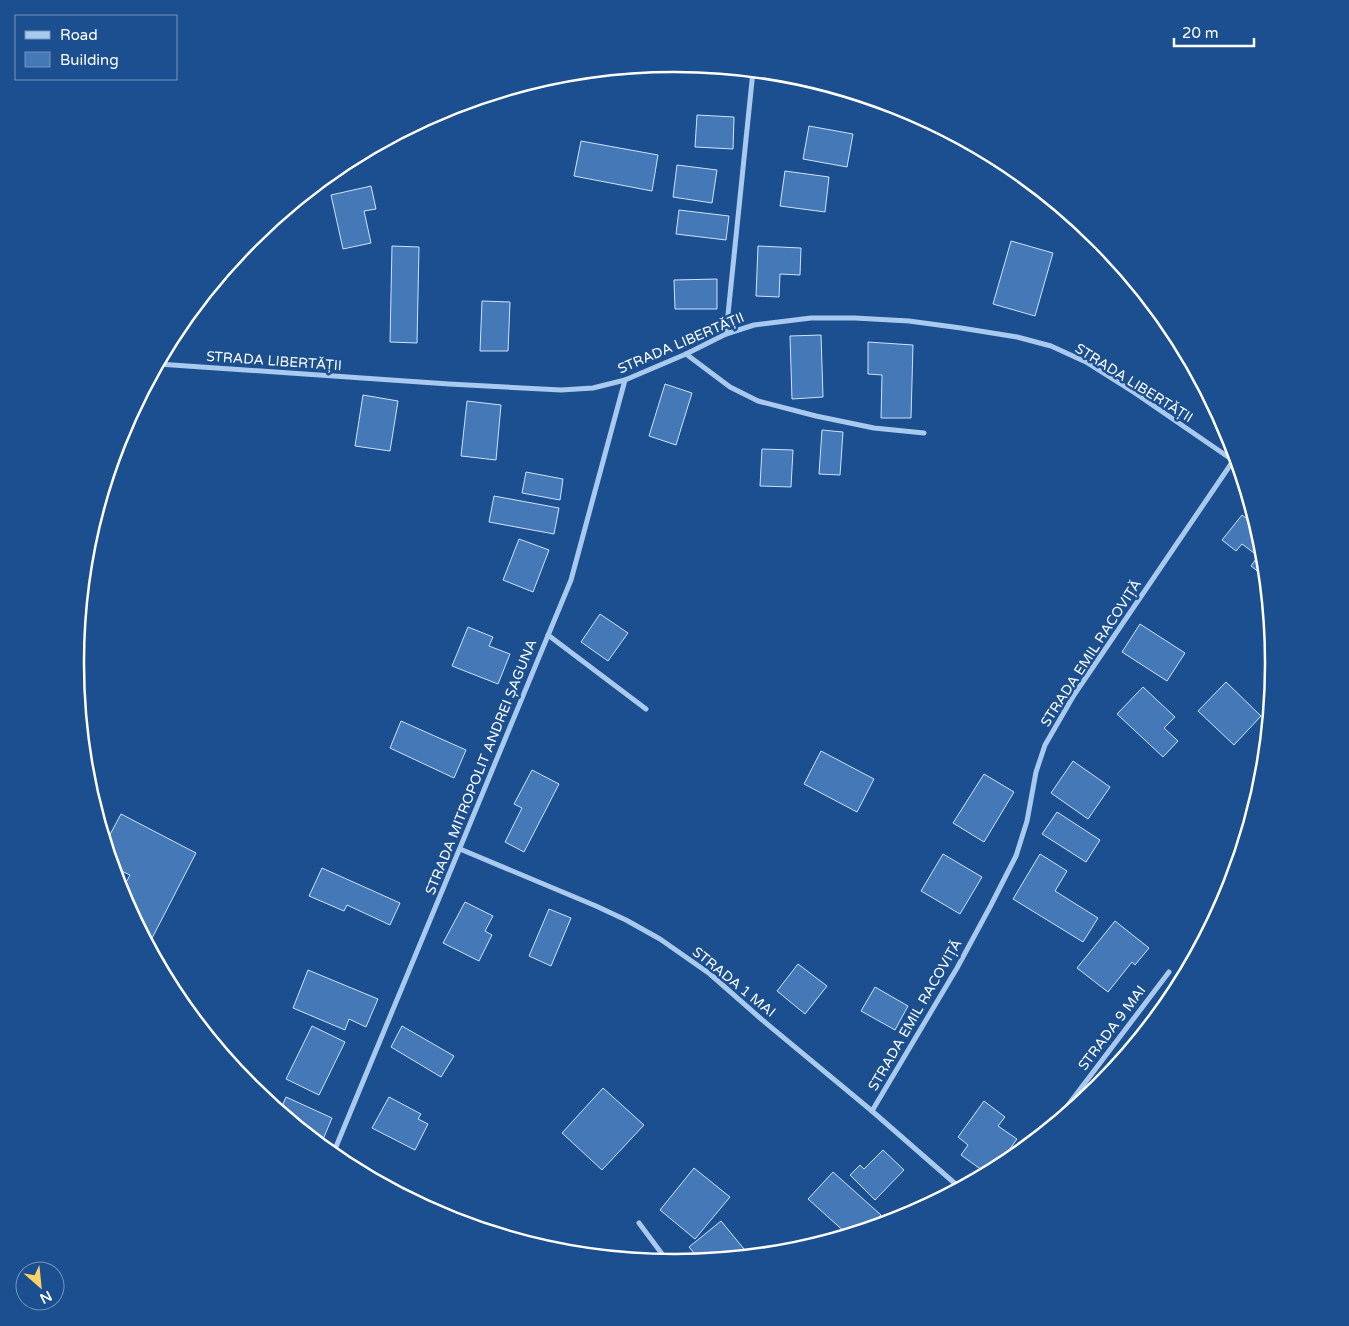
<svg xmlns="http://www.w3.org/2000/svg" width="1349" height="1326" viewBox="0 0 1349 1326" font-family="'Varela Round',sans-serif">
<rect width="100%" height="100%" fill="#1b4f8f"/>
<g fill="#4478b7" stroke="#cfe3fa">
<path d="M697,115L734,117L733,149L695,147Z"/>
<path d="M809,126L853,134L847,167L803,159Z"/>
<path d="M581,141L658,155L652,191L574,176Z"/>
<path d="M677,165L717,170L712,203L673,197Z"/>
<path d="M785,171L829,177L825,212L780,206Z"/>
<path d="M371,186L376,209L364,211L371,243L343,249L331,195Z"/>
<path d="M679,210L729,216L726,240L676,234Z"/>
<path d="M1011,241L1053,253L1035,316L993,304Z"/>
<path d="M392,246L419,247L417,343L390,342Z"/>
<path d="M758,246L801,248L800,275L780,274L779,297L756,296Z"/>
<path d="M717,279V309H675L674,280Z"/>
<path d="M482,301L510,302L508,351H480Z"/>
<path d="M821,335L823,397L792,399L790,336Z"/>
<path d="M868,342L913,345L911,418H881L882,375L868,374Z"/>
<path d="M665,384L692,393L676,445L649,436Z"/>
<path d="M363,395L398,401L390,451L355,446Z"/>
<path d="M467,401L501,405L496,460L461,456Z"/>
<path d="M822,430L843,432L840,475L819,474Z"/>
<path d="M762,449L793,450L791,487L760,486Z"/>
<path d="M526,472L563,479L560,500L522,493Z"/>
<path d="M494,496L559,508L554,534L489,522Z"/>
<path d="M1242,515L1256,526L1262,546L1265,577L1251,566L1258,556L1242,544L1236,551L1222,540Z"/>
<path d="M519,539L549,550L533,592L503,580Z"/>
<path d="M600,614L628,633L608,661L581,642Z"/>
<path d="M1140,624L1185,653L1167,681L1122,652Z"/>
<path d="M468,627L493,637L489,646L510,654L498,684L452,666Z"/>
<path d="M1226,682L1261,716L1234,745L1198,711Z"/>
<path d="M1143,687L1175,717L1164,728L1178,741L1163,757L1117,714Z"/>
<path d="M401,721L466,750L454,778L390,748Z"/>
<path d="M821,751L874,779L857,812L804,784Z"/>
<path d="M1073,761L1110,787L1088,819L1051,793Z"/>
<path d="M532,770L559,784L524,852L505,842L522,808L514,804Z"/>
<path d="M984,774L1014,792L984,842L953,823Z"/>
<path d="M87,778L98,787L92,796L87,780Z"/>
<path d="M1057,812L1100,840L1086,862L1042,834Z"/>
<path d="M121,814L196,853L149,944L121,892L130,875L113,867L106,842Z"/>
<path d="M943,854L982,877L960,914L921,891Z"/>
<path d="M1040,854L1067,871L1055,891L1098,918L1083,942L1013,899Z"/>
<path d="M322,868L400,903L390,925L347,905L344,911L309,896Z"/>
<path d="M465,902L493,916L485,931L492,935L479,961L443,943Z"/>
<path d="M549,909L571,918L551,966L529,956Z"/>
<path d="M1115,921L1149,948L1135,965L1132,962L1108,992L1077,968Z"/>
<path d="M798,964L827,986L805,1014L777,991Z"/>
<path d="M308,970L378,999L366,1027L349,1019L345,1030L293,1008Z"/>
<path d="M875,987L908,1006L895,1030L861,1011Z"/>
<path d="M312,1026L345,1042L319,1095L286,1079Z"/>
<path d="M402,1026L454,1056L441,1077L391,1047Z"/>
<path d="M603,1088L644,1125L602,1170L562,1133Z"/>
<path d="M286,1097L332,1118L321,1144L280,1111Z"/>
<path d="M389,1097L421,1114L418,1119L428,1124L415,1150L372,1128Z"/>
<path d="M984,1101L1005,1117L998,1126L1017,1139L996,1168L986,1173L961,1155L968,1145L958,1137Z"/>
<path d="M883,1150L904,1170L875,1200L850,1175L860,1165L864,1169Z"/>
<path d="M694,1168L730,1197L695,1239L660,1210Z"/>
<path d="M833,1172L881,1215L870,1227L847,1234L808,1199Z"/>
<path d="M433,1205L452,1219L445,1217L431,1209Z"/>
<path d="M721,1221L749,1255L700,1260L689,1247Z"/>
</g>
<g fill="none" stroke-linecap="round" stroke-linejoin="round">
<g stroke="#a9c9ee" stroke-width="5">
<path d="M726,334L753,71"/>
<path d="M686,354L730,387L758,401L816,416L874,428L924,433"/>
<path d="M158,364L449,384L561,390L593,388L625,380L686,354L726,334L754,325L811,318H855L909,321L961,328L1017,337L1051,346L1086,362L1135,393L1237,463"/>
<path d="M548,635L646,709"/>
<path d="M460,849L596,906L626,920L660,939L710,974L760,1018L872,1111L959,1187"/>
<path d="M872,1111L957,968L991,905L1016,856L1027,821L1036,772L1045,745L1074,695L1233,461"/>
<path d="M1056,1121L1169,972"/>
<path d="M333,1154L571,580L625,380"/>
<path d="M639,1223L668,1262"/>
</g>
</g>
<g text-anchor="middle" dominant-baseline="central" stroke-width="5" stroke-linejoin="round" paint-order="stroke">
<g font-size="14" fill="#fff" stroke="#1b4f8f">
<text transform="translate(681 343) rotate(-23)">STRADA LIBERTĂȚII</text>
<text transform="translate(274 361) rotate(4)">STRADA LIBERTĂȚII</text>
<text transform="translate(1134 383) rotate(32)">STRADA LIBERTĂȚII</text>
<text transform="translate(1091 653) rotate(-57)">STRADA EMIL RACOVIȚĂ</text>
<text transform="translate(481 767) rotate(-68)">STRADA MITROPOLIT ANDREI ȘAGUNA</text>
<text transform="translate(734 982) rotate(39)">STRADA 1 MAI</text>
<text transform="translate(915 1015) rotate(-60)">STRADA EMIL RACOVIȚĂ</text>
<text transform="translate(1112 1028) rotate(-53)">STRADA 9 MAI</text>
</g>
</g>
<path d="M0 0H1349V1326H0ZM674 72H675A590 590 0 0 1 1265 662V664A590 590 0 0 1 675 1254H674A590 590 0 0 1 84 664V662A590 590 0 0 1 674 72Z" fill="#1b4f8f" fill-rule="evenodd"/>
<path fill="none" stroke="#fff" stroke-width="2.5" d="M674 72H675A590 590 0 0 1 1265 662V664A590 590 0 0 1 675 1254H674A590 590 0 0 1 84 664V662A590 590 0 0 1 674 72Z"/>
<rect x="15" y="15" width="162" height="65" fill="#1b4f8f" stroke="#7695bc"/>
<rect x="25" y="31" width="25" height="8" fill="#a9c9ee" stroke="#7695bc"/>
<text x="60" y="40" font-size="15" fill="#ffffff">Road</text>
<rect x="25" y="52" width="25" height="15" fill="#4478b7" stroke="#7695bc"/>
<text x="60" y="65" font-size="15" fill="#ffffff">Building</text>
<g transform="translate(40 1286) rotate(153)"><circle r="24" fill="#1b4f8f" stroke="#7695bc"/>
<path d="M0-4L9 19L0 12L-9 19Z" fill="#ffd166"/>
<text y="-8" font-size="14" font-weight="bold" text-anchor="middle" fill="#ffffff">N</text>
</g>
<path d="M1174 38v8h80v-8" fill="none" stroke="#ffffff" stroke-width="2.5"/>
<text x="1182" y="38" font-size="15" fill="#ffffff" stroke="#1b4f8f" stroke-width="4" paint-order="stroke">20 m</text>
</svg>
